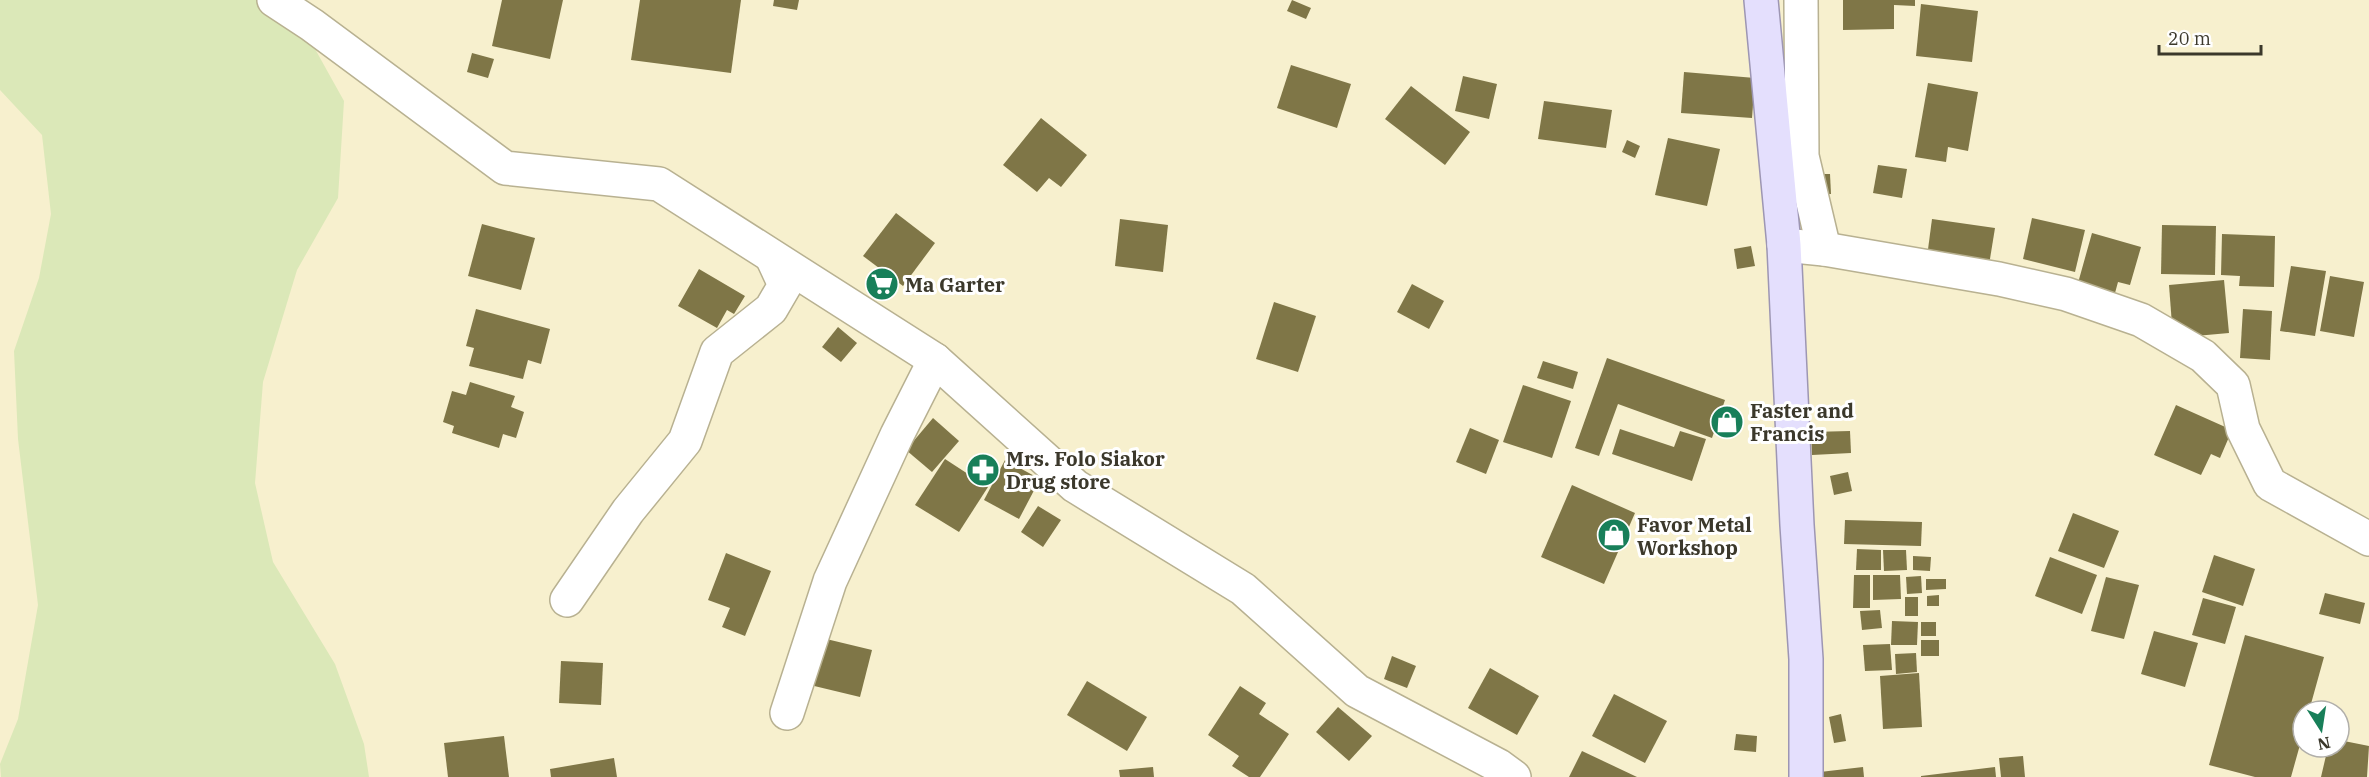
<svg xmlns="http://www.w3.org/2000/svg" width="2369" height="777" viewBox="0 0 2369 777" font-family="'IBM Plex Serif',serif">
<rect width="100%" height="100%" fill="#f7f0ce"/>
<path fill="#dbe8b8" d="M0,0H303L300,22L344,101L338,198L297,270L263,382L255,483L273,562L335,664L364,744L369,777H1L0,764L18,719L38,605L18,439L14,351L39,278L51,214L42,135L0,90Z"/>
<g fill="#7f7647">
<path d="M502,0H563L550,59L492,46Z"/>
<path d="M640,0H741L731,73L631,60Z"/>
<path d="M774,0H799L797,10L773,6Z"/>
<path d="M1292,0L1311,8L1306,19L1287,11Z"/>
<path d="M1843,0H1915V6L1894,5V29L1843,30Z"/>
<path d="M1921,4L1978,11L1972,62L1916,56Z"/>
<path d="M472,53L494,59L488,78L467,72Z"/>
<path d="M1291,65L1351,84L1337,128L1277,108Z"/>
<path d="M1684,72L1755,78L1752,118L1681,113Z"/>
<path d="M1463,76L1497,84L1489,119L1455,111Z"/>
<path d="M1928,83L1978,92L1968,151L1948,147L1946,162L1915,157Z"/>
<path d="M1411,86L1470,132L1445,165L1385,119Z"/>
<path d="M1544,101L1612,110L1606,148L1538,139Z"/>
<path d="M1041,118L1087,155L1061,187L1049,178L1037,192L1003,165Z"/>
<path d="M1668,138L1720,149L1707,206L1655,195Z"/>
<path d="M1627,140L1640,146L1635,158L1622,152Z"/>
<path d="M1878,165L1907,169L1902,198L1873,193Z"/>
<path d="M1816,174H1830L1831,194H1817Z"/>
<path d="M896,213L935,243L903,286L863,256Z"/>
<path d="M2032,218L2085,230L2075,272L2023,259Z"/>
<path d="M1120,219L1168,225L1163,272L1115,266Z"/>
<path d="M1932,219L1995,228L1989,265L1927,257Z"/>
<path d="M482,224L535,238L521,290L468,276Z"/>
<path d="M2162,225L2216,226L2215,275L2161,274Z"/>
<path d="M2092,233L2141,247L2130,285L2118,282L2115,293L2078,283Z"/>
<path d="M2222,234L2275,236L2274,287L2239,286L2240,276L2221,275Z"/>
<path d="M1751,246L1755,266L1737,269L1734,249Z"/>
<path d="M2291,266L2326,271L2315,336L2280,331Z"/>
<path d="M699,269L745,296L734,314L727,310L717,328L678,306Z"/>
<path d="M2330,276L2364,282L2354,337L2320,331Z"/>
<path d="M2224,280L2229,333L2173,338L2169,285Z"/>
<path d="M1412,284L1444,301L1429,329L1397,312Z"/>
<path d="M1274,302L1316,316L1298,372L1256,359Z"/>
<path d="M476,309L550,329L541,364L528,360L523,379L469,366L474,348L466,346Z"/>
<path d="M2243,309L2272,311L2270,360L2240,358Z"/>
<path d="M838,327L857,343L841,362L822,347Z"/>
<path d="M1607,358L1725,400L1712,438L1618,404L1599,456L1575,448Z"/>
<path d="M1543,361L1578,372L1573,389L1537,378Z"/>
<path d="M470,382L515,396L511,407L524,412L516,438L503,434L499,448L452,433L454,426L443,422L452,391L466,395Z"/>
<path d="M1523,385L1571,401L1552,458L1503,442Z"/>
<path d="M2176,405L2232,430L2220,458L2211,454L2201,475L2154,455Z"/>
<path d="M933,418L959,441L932,472L906,450Z"/>
<path d="M1470,428L1499,440L1486,474L1456,462Z"/>
<path d="M1620,429L1674,447L1680,431L1706,439L1692,481L1612,454Z"/>
<path d="M1850,431L1851,453L1812,455L1811,432Z"/>
<path d="M945,459L988,487L959,532L915,505Z"/>
<path d="M1005,460L1040,479L1019,519L984,500Z"/>
<path d="M1848,472L1852,491L1834,495L1830,476Z"/>
<path d="M1572,485L1635,513L1604,584L1541,557Z"/>
<path d="M1038,506L1061,520L1043,547L1021,532Z"/>
<path d="M2073,513L2119,531L2104,568L2058,551Z"/>
<path d="M1845,520L1922,522L1921,546L1844,544Z"/>
<path d="M1857,549L1881,550V570H1856Z"/>
<path d="M1883,550H1906L1907,570L1884,571Z"/>
<path d="M726,553L771,571L745,636L722,627L730,608L708,600Z"/>
<path d="M2214,555L2255,569L2243,606L2202,592Z"/>
<path d="M1913,556L1931,557L1930,571L1913,570Z"/>
<path d="M2050,557L2097,575L2082,614L2035,596Z"/>
<path d="M1854,575H1870V608H1853Z"/>
<path d="M1873,575H1900L1901,599L1873,600Z"/>
<path d="M1921,576L1922,593L1907,594L1906,577Z"/>
<path d="M2106,577L2139,585L2124,639L2091,631Z"/>
<path d="M1926,579H1946V589L1926,590Z"/>
<path d="M2325,593L2365,603L2360,624L2319,614Z"/>
<path d="M1939,595V606H1927V596Z"/>
<rect x="1905" y="597" width="13" height="19"/>
<path d="M2203,598L2236,607L2225,644L2192,635Z"/>
<path d="M1880,610L1882,628L1862,630L1860,611Z"/>
<path d="M1892,621L1918,622L1917,645H1891Z"/>
<rect x="1921" y="622" width="15" height="14"/>
<path d="M2154,631L2198,643L2185,687L2141,674Z"/>
<path d="M2245,635L2324,657L2309,711H2303V734L2291,777H2255L2209,765Z"/>
<path d="M818,637L872,650L860,697L806,684Z"/>
<rect x="1921" y="640" width="18" height="16"/>
<path d="M1890,644L1892,670L1865,671L1863,645Z"/>
<path d="M1916,653L1917,672L1896,674L1895,654Z"/>
<path d="M1392,656L1416,666L1407,688L1384,679Z"/>
<path d="M561,661L603,663L601,705L559,703Z"/>
<path d="M1490,668L1539,696L1517,735L1468,708Z"/>
<path d="M1919,673L1922,727L1883,729L1880,676Z"/>
<path d="M1087,681L1147,717L1127,751L1067,715Z"/>
<path d="M1240,686L1266,703L1259,714L1289,734L1260,777H1249L1232,766L1239,756L1208,735Z"/>
<path d="M1614,694L1667,721L1645,763L1592,736Z"/>
<path d="M1338,707L1372,736L1349,761L1316,732Z"/>
<path d="M1841,714L1846,741L1834,743L1829,717Z"/>
<path d="M1736,734L1757,736L1756,752L1734,750Z"/>
<path d="M504,736L509,777H448L444,743Z"/>
<path d="M2339,740L2369,746L2367,777H2321L2328,747H2339Z"/>
<path d="M1582,751L1637,777H1569Z"/>
<path d="M2023,756L2025,777H2001L1999,758Z"/>
<path d="M614,758L617,777H551L550,769Z"/>
<path d="M1153,767L1154,777H1120L1119,770Z"/>
<path d="M1863,767L1864,777H1820V772Z"/>
<path d="M1995,767L1996,777H1921V776Z"/>
</g>
<g fill="none" stroke-linecap="round" stroke-linejoin="round">
<g stroke="#b8b191" stroke-width="36">
<g id="minor">
<path d="M274,0L312,25L505,168L659,184L935,360L1075,486L1243,589L1357,691L1499,766L1514,777"/>
<path d="M1801,0L1802,156L1824,249"/>
<path d="M1784,245L1824,249L1999,279L2066,294L2141,320L2203,356L2233,385L2243,429L2270,484L2369,539"/>
<path d="M567,600L628,511L685,441L717,352L771,309L785,285L772,257"/>
<path d="M787,713L830,581L897,435L935,360"/>
</g>
</g>
<g stroke="#9d96b3" stroke-width="36">
<path id="major" d="M1761,0L1784,245L1797,525L1806,659V777"/>
</g>
<use href="#minor" stroke="#fff" stroke-width="33"/>
<use href="#major" stroke="#e4dffd" stroke-width="33"/>
</g>
<defs>
<g id="supermarket-disc" transform="scale(1.725)"><circle r="9.5" fill="#187f59" stroke="#fff"/><path d="M-6-5.5h2.5l.6 2H6L4.5 2H-2.5L-4.4-4H-6ZM-1.5 3.2a1.3 1.3 0 1 0 .1 0ZM3 3.2a1.3 1.3 0 1 0 .1 0Z" fill="#fff"/></g>
<g id="shop-disc" transform="scale(1.725)"><circle r="9.5" fill="#187f59" stroke="#fff"/><path d="M-5-2.5h2.3a2.7 3.5 0 0 1 5.4 0H5L5.5 6h-11ZM-1.5-2.5h3a1.5 2.3 0 0 0-3 0Z" fill="#fff"/></g>
<g id="pharmacy-disc" transform="scale(1.725)"><circle r="9.5" fill="#187f59" stroke="#fff"/><path d="M-2-6h4v4h4v4h-4v4h-4v-4h-4v-4h4Z" fill="#fff"/></g>
</defs>
<g fill-rule="evenodd">
<use href="#supermarket-disc" x="882" y="284"/>
<use href="#shop-disc" x="1727" y="422"/>
<use href="#pharmacy-disc" x="983" y="470"/>
<use href="#shop-disc" x="1614" y="535"/>
</g>
<g text-anchor="middle" dominant-baseline="central" stroke-width="6" stroke-linejoin="round" paint-order="stroke">
<g font-size="20" font-weight="bold" fill="#3b382b" stroke="#fff" text-anchor="start">
<text x="905" y="284">Ma Garter</text>
<text x="1750" y="410">Faster and<tspan x="1750" dy="23">Francis</tspan></text>
<text x="1006" y="458">Mrs. Folo Siakor<tspan x="1006" dy="23">Drug store</tspan></text>
<text x="1637" y="524">Favor Metal<tspan x="1637" dy="23">Workshop</tspan></text>
</g>
</g>
<g transform="translate(2321 729) rotate(168)"><circle r="28" fill="#ffffff" stroke="#b1afaa" stroke-width="1.5"/>
<path d="M0-4.5L10 22L0 15L-10 22Z" fill="#187f59"/>
<text y="-9" font-size="16" font-weight="bold" text-anchor="middle" fill="#3b382b">N</text>
</g>
<path d="M2159 45v9h102v-9" fill="none" stroke="#3b382b" stroke-width="3"/>
<text x="2168" y="45" font-size="18" fill="#3b382b" stroke="#ffffff" stroke-width="4.5" paint-order="stroke">20 m</text>
</svg>
